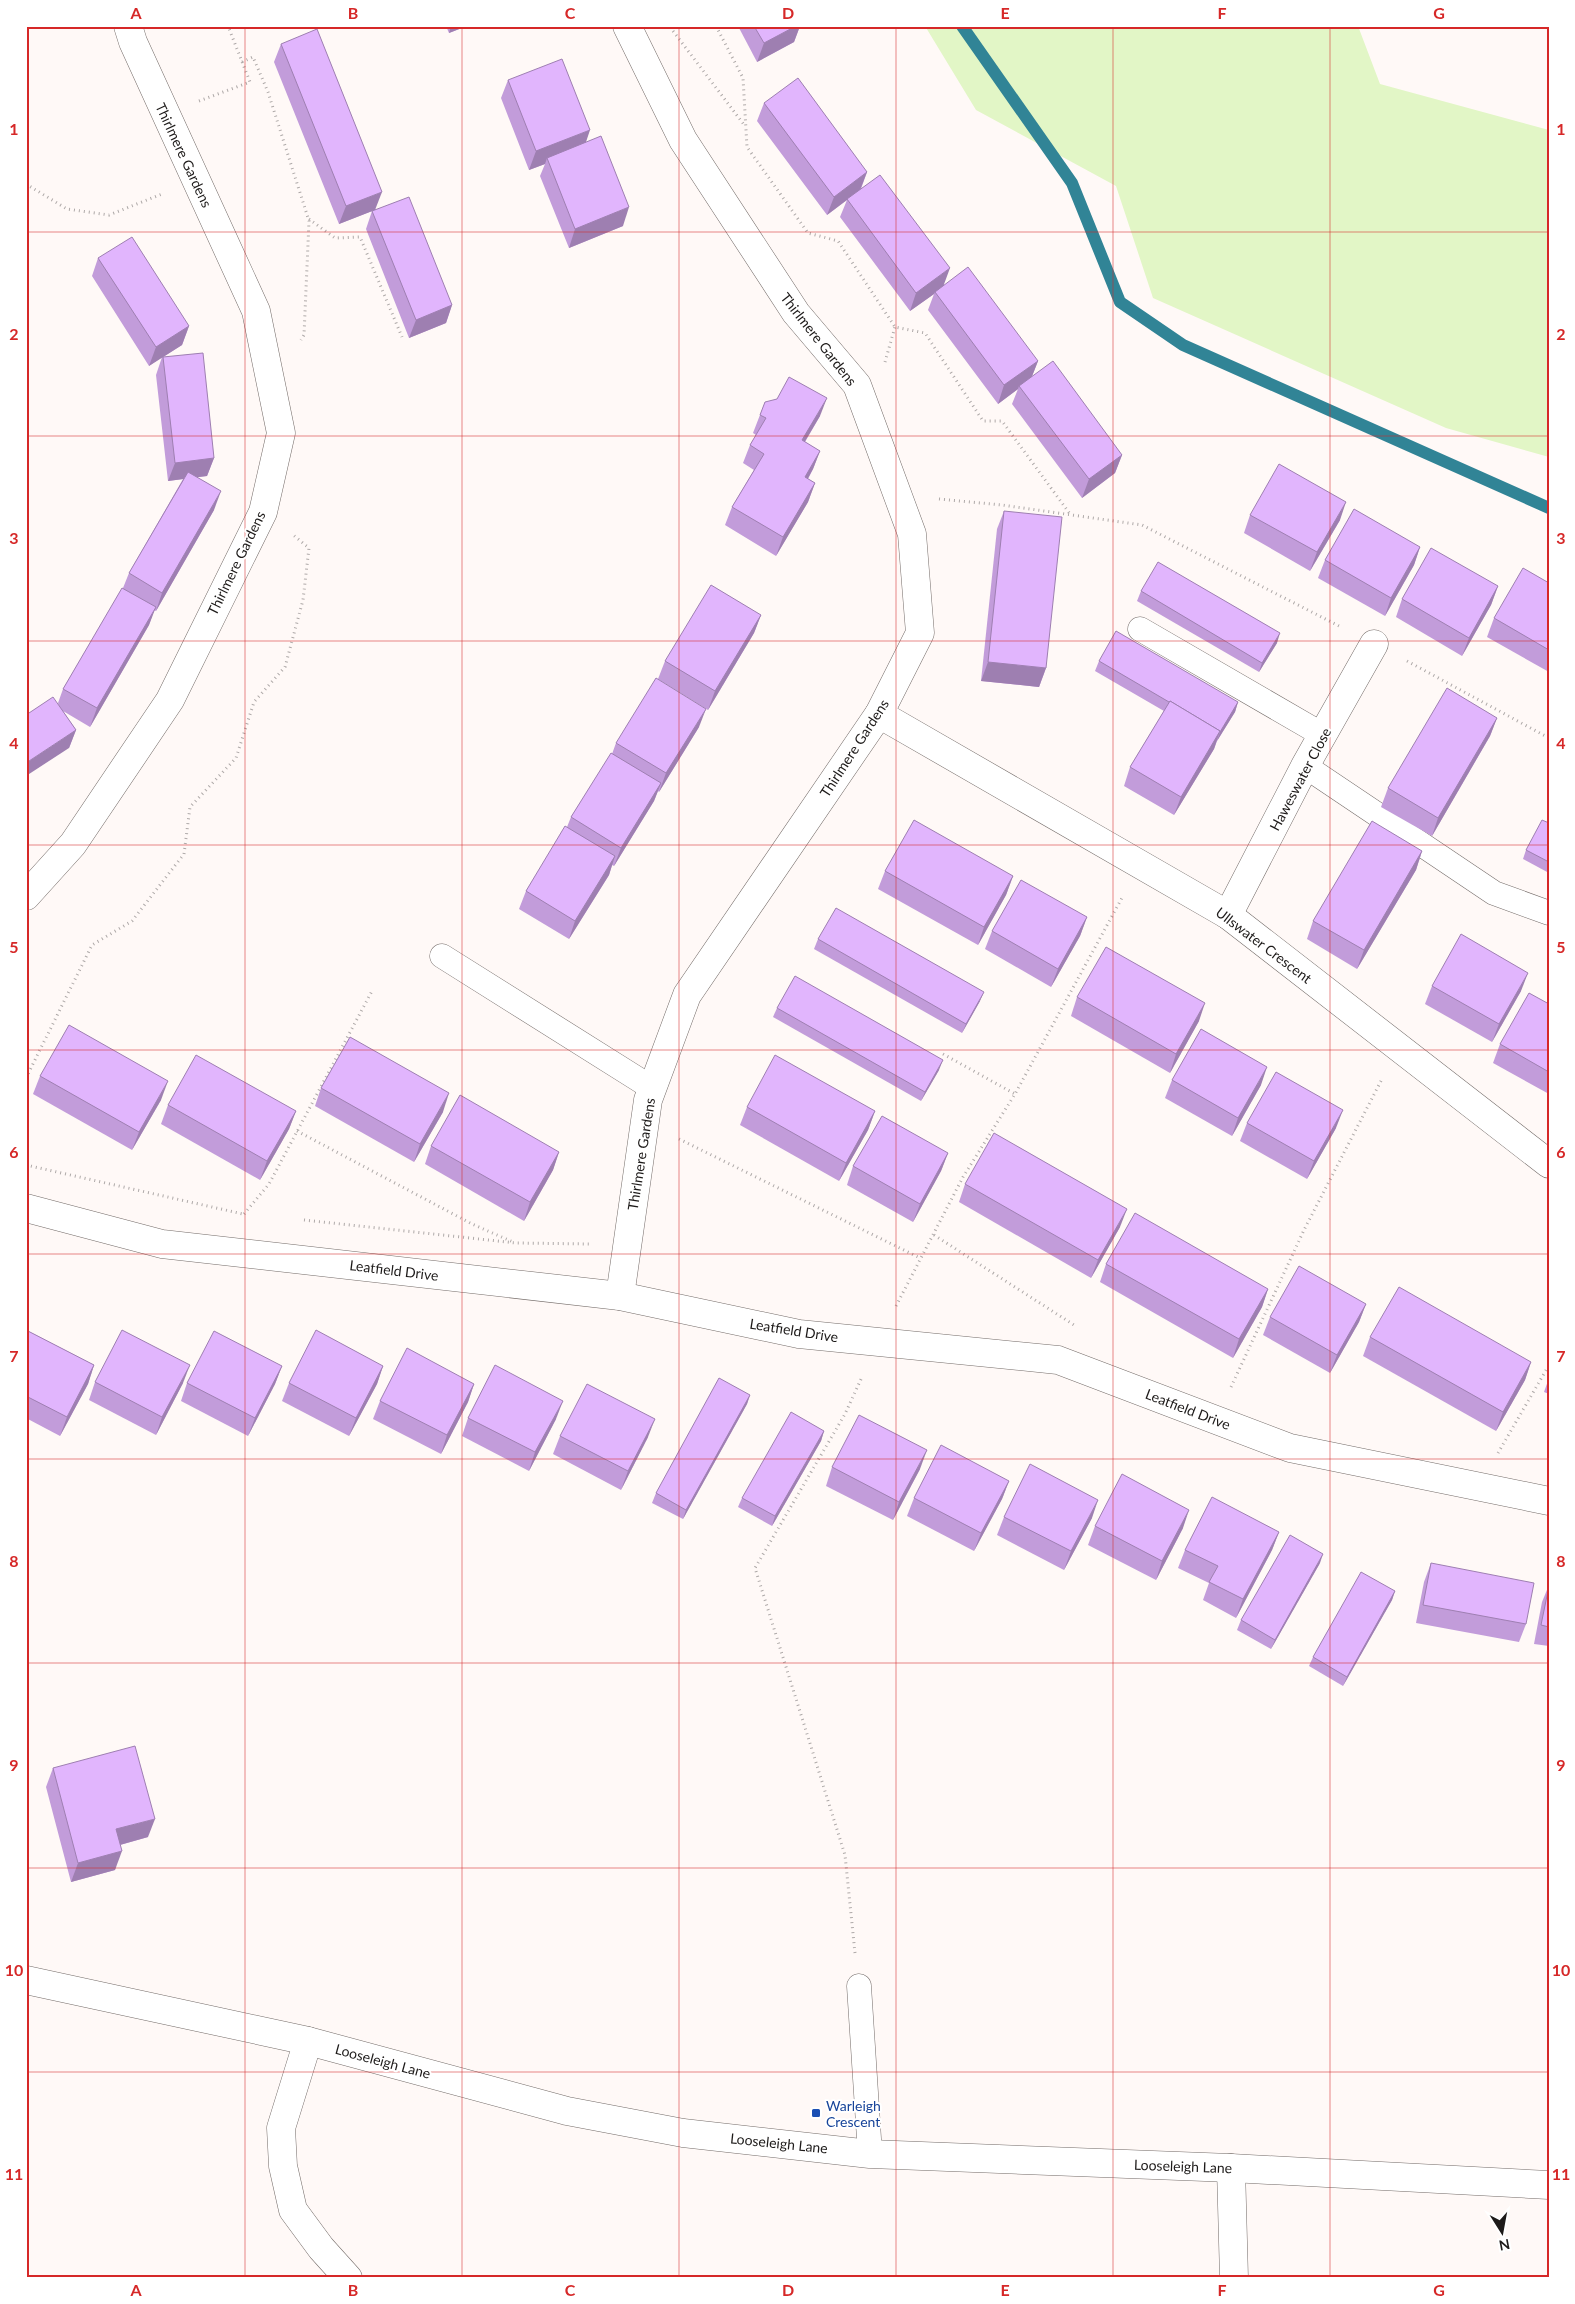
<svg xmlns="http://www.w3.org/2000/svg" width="1575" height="2304" viewBox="0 0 1575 2304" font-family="Lato,sans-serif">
<rect width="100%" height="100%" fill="#fff9f7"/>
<path fill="#e2f6c6" d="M925,26H1358L1380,84L1549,130V457L1446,428L1153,298L1116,186L976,110Z"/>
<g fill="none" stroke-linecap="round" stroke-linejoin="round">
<path stroke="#318496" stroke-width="12" d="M962,26L1072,183L1120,302L1183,345L1549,508"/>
<g stroke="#746c69" stroke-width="25">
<g id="lane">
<path d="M1140,629L1323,735"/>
<path d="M1305,766L1494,893L1549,913"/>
<path d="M442,956L652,1088"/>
<path d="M859,1986L870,2154"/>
</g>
</g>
<g stroke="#746c69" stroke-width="29">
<g id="street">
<path d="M879,714L1228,915L1549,1164"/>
<path d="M26,896L73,844L170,700L263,512L281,433L256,311L133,42L128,26"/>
<path d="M1228,915L1305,766L1374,644"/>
<path d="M26,1208L162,1244L620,1296L799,1334L1058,1360L1290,1448L1549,1501"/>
<path d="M620,1296L648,1100L687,995L879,714L920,633L912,534L857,385L796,313L683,140L627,26"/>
<path d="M308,2041L281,2128L283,2166L293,2210L321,2248L348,2278"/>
<path d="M1231,2168L1234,2278"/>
</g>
</g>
<g stroke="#746c69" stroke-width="29">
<path id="secondary" d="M26,1980L308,2041L567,2111L683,2133L870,2154L1231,2168L1549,2185"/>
</g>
<g stroke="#aea9a8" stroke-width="3" stroke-dasharray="1 4" stroke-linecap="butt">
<path d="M716,26L743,78L747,147L808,233L838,241L895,327L925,333L983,421H1002L1070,514"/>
<path d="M673,31L745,126"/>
<path d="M242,62L253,57L268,92L309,221L304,335L301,340"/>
<path d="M199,101L250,82L228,26"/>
<path d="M26,184L67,209L109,215L162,194"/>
<path d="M309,219L335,238L360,237L402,337"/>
<path d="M885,362L895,327"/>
<path d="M939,499L1002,505L1142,525L1341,627"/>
<path d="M1407,661L1549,738"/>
<path d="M943,1054L1015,1094"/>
<path d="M26,1078L92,945L132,921L184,854L190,807L236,758L254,702L285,667L303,600L309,548L292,534"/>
<path d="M297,1131L472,1224L513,1242"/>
<path d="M679,1139L920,1258"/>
<path d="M26,1165L243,1214"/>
<path d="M244,1214L269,1184L372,991"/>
<path d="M304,1220L516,1243L591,1244"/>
<path d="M934,1235L1074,1325"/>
<path d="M896,1306L963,1177L1015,1094L1123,896"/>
<path d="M1231,1387L1304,1230L1382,1079"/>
<path d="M1498,1453L1549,1365"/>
<path d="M855,1953L845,1855L755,1568L845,1414L862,1377"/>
</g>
<use href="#lane" stroke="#fff" stroke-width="24"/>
<use href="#street" stroke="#fff" stroke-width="28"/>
<use href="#secondary" stroke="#fff" stroke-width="28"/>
</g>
<g fill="#c29cda">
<path d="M446,26H467L449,33Z"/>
<path d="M738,26H800L794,42L757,62Z"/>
<path d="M281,44L376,210L452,305L446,323L409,338L366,229L372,211L339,224L274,62Z"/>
<path d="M508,80L586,142L623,226L569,248L540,176L545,164L529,170L501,98Z"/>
<path d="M764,103L867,172L861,189L944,285L1038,361L1032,376L1122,455L1115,473L1082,498L1012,404L1018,389L998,404L928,310L934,294L910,311L840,217L847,200L827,215L757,121Z"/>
<path d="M98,258L189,326L182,345L163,357L214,458L207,476L197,477L214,510L156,611L154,610L149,625L90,727L63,711L76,730L69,748L58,703L63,689L123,588L129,573L183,479L168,481L156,375L162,357L149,366L92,276Z"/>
<path d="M765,402L820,416L805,442L820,451L813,469L808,479L815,483L808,502L776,556L725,525L732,507L754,470L743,463L750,445L756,435L753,433Z"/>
<path d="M1004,511L1046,668L1039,687L981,681L997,529Z"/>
<path d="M1250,515L1340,520L1310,571L1244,533Z"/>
<path d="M1420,547L1414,565L1385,616L1318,578L1325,560Z"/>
<path d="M1549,583V672L1487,637L1494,618Z"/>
<path d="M1498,586L1491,605L1462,656L1396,617L1402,599Z"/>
<path d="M1141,591L1277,643L1259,672L1137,601Z"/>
<path d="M761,615L754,633L708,710L658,679L665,661Z"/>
<path d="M1099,661L1238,702L1235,712L1217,741L1214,749L1174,815L1124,786L1130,767L1164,711L1095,671Z"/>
<path d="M1497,718L1490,736L1432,836L1381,807L1388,788Z"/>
<path d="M699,727L659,792L658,791L654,801L614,866L612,865L609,875L569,939L519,909L526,891L567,827L571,817L612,754L616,743Z"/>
<path d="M1549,823V873L1523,859L1526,850Z"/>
<path d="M1422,851L1416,870L1357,969L1307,939L1313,921Z"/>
<path d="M885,871L1013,876L1006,895L978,945L878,889Z"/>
<path d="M1087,917L1080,936L1051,987L985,949L992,931Z"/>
<path d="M818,939L980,1001L962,1033L814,949Z"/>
<path d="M1432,986L1521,991L1492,1042L1425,1004Z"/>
<path d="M1077,997L1199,1021L1170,1073L1071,1016Z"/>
<path d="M1549,1004V1094L1493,1063L1500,1044Z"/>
<path d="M777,1008L939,1070L921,1101L773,1017Z"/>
<path d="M40,1076L161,1100L132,1150L33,1094Z"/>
<path d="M1172,1080L1261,1085L1232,1136L1165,1098Z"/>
<path d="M321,1088L443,1112L414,1162L315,1106Z"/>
<path d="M168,1105L296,1111L289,1129L260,1180L161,1124Z"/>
<path d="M747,1107L875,1111L868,1130L839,1181L740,1125Z"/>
<path d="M1247,1123L1336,1128L1307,1179L1240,1141Z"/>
<path d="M431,1146L559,1152L553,1170L524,1221L425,1164Z"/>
<path d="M948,1153L941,1171L913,1222L847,1185L853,1166Z"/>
<path d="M965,1184L1120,1227L1091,1278L959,1202Z"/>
<path d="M1106,1264L1268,1289L1262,1307L1233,1358L1100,1282Z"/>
<path d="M1366,1304L1359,1322L1330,1373L1263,1335L1270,1317Z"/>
<path d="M26,1330L94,1365L88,1384L60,1436L26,1418Z"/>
<path d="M1370,1337L1531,1362L1525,1380L1496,1431L1363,1356Z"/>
<path d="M282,1366L275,1384L248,1436L181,1401L187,1383Z"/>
<path d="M383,1366L377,1384L349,1436L282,1401L289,1383Z"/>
<path d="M1549,1378V1394L1544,1392Z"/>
<path d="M95,1382L183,1383L156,1435L89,1400Z"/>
<path d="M474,1384L468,1402L441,1454L373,1419L380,1401Z"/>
<path d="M750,1395L747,1404L683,1519L652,1503L656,1493Z"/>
<path d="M468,1418L556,1419L529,1471L462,1436Z"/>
<path d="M824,1431L821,1441L772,1526L738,1507L742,1498Z"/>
<path d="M560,1436L648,1437L621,1490L553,1454Z"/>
<path d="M832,1467L920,1469L893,1520L826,1486Z"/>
<path d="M1009,1481L1002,1499L974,1551L907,1516L914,1498Z"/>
<path d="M1004,1517L1092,1518L1064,1570L997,1535Z"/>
<path d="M1095,1526L1183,1528L1156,1580L1088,1545Z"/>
<path d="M1279,1532L1272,1550L1236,1618L1203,1600L1209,1583L1178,1568L1185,1550Z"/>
<path d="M1320,1563L1271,1649L1237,1630L1241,1620Z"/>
<path d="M1431,1563L1526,1624L1519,1642L1416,1623L1424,1582Z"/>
<path d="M1549,1585V1646L1534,1644L1542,1602Z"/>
<path d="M1395,1591L1392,1600L1343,1686L1309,1666L1313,1657Z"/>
<path d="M53,1768L148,1837L120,1845L115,1870L71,1882L46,1787Z"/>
</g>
<g fill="#9e7fb1">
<path d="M451,26H467L449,33Z"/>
<path d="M796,26H800L794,42L757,62L764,43Z"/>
<path d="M590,130L584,148L547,158L545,164L529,170L536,151Z"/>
<path d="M867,172L860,190L827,215L834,197Z"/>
<path d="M382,192L375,210L339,224L346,206Z"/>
<path d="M629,207L623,226L569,248L575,229Z"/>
<path d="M950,268L943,287L935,292L934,294L910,311L916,293Z"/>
<path d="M452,305L446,323L409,338L416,320Z"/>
<path d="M189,326L182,345L149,366L156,347Z"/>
<path d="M1038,361L1031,379L1019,386L1018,389L998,404L1004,385Z"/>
<path d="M827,398L820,416L795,458L802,440Z"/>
<path d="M820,451L813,469L798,496L805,477Z"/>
<path d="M1122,455L1115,473L1082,498L1089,479Z"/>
<path d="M214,458L207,476L168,481L175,463Z"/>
<path d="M815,483L808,502L776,556L783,537Z"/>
<path d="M221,491L214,510L156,611L162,593Z"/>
<path d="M1346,502L1340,520L1310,571L1317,552Z"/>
<path d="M1420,547L1414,565L1385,616L1391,598Z"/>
<path d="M1498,586L1491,605L1462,656L1469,638Z"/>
<path d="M156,607L149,625L90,727L97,708Z"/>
<path d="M761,615L754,633L708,710L715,691Z"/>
<path d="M1280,633L1277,643L1259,672L1262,663Z"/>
<path d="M988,662L1046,668L1039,687L981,681Z"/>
<path d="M1238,702L1235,712L1217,741L1220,732Z"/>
<path d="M706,709L699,727L659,792L666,773Z"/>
<path d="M1497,718L1490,736L1432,836L1438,818Z"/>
<path d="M76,730L69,748L26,776V763Z"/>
<path d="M1220,731L1214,749L1174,815L1181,797Z"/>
<path d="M661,783L654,801L614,866L621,848Z"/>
<path d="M1422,851L1416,870L1357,969L1364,950Z"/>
<path d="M615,856L609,875L569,939L575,921Z"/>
<path d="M1013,876L1006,895L978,945L984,927Z"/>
<path d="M1087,917L1080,936L1051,987L1058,969Z"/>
<path d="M1528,973L1521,991L1492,1042L1499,1024Z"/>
<path d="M984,992L980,1001L962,1033L966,1024Z"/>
<path d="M1205,1003L1199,1021L1170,1073L1176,1054Z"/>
<path d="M943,1060L939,1070L921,1101L925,1092Z"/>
<path d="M1267,1067L1261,1085L1232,1136L1238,1118Z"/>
<path d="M168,1081L161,1100L132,1150L139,1132Z"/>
<path d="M449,1093L443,1112L414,1162L420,1144Z"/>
<path d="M1343,1110L1336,1128L1307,1179L1314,1161Z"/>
<path d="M296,1111L289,1129L260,1180L267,1161Z"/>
<path d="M875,1111L868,1130L839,1181L846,1163Z"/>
<path d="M559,1152L553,1170L524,1221L530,1202Z"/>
<path d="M948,1153L941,1171L913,1222L920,1204Z"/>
<path d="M1127,1209L1120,1227L1091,1278L1098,1260Z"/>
<path d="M1268,1289L1262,1307L1233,1358L1239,1339Z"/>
<path d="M1366,1304L1359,1322L1330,1373L1337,1355Z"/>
<path d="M1531,1362L1525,1380L1496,1431L1503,1412Z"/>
<path d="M94,1365L88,1384L60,1436L67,1417Z"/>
<path d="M190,1365L183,1383L156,1435L162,1417Z"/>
<path d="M282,1366L275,1384L248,1436L255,1418Z"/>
<path d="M383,1366L377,1384L349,1436L356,1418Z"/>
<path d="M474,1384L468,1402L441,1454L447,1435Z"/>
<path d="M750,1395L747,1404L683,1519L686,1510Z"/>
<path d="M563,1401L556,1419L529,1471L535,1452Z"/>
<path d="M655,1419L648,1437L621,1490L628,1471Z"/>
<path d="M824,1431L821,1441L772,1526L775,1516Z"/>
<path d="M927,1450L920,1469L893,1520L899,1502Z"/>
<path d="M1009,1481L1002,1499L974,1551L981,1533Z"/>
<path d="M1098,1500L1092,1518L1064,1570L1071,1551Z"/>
<path d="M1189,1510L1183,1528L1156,1580L1162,1561Z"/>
<path d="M1279,1532L1272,1550L1236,1618L1243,1599Z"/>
<path d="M1323,1554L1320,1563L1271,1649L1275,1640Z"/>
<path d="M1395,1591L1392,1600L1343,1686L1347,1677Z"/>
<path d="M155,1819L148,1837L109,1848L116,1829Z"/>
<path d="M122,1851L115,1870L71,1882L78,1863Z"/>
</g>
<g fill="#e1b5fd" stroke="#9e7fb1">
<path d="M754,26H796L764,43Z"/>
<path d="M317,29L382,192L346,206L281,44Z"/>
<path d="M562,59L590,130L536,151L508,80Z"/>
<path d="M798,78L867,172L834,197L764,103Z"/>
<path d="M601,136L629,207L575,229L547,158Z"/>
<path d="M880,175L950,268L916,293L847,199Z"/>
<path d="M409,197L452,305L416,320L372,211Z"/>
<path d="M132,237L189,326L156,347L98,258Z"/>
<path d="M968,267L1038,361L1004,385L935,292Z"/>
<path d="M203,353L214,458L175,463L163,357Z"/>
<path d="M1053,361L1122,455L1089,479L1019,386Z"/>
<path d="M789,377L827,398L802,440L820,451L805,477L815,483L783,537L732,507L764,454L750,445L766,418L760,415L765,402L777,399Z"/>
<path d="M1279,464L1346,502L1317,552L1250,515Z"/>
<path d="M188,472L221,491L162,593L129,573Z"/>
<path d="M1354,509L1420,547L1391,598L1325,560Z"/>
<path d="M1004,511L1062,517L1046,668L988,662Z"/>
<path d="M1431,548L1498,586L1469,638L1402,599Z"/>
<path d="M1158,562L1280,633L1262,663L1141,591Z"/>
<path d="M1523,568L1549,583V650L1494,618Z"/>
<path d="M711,585L761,615L715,691L665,661Z"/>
<path d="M122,588L156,607L97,708L63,689Z"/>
<path d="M1116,631L1238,702L1220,732V731L1170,701L1169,702L1099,661Z"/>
<path d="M656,678L706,709L666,773L616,743Z"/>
<path d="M1447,688L1497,718L1438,818L1388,788Z"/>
<path d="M53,697L76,730L26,763V715Z"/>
<path d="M1170,701L1220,731L1181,797L1130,767Z"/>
<path d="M611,753L661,783L621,848L571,817Z"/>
<path d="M914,820L1013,876L984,927L885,871Z"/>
<path d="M1542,820L1549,823V862L1526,850Z"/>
<path d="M1372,821L1422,851L1364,950L1313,921Z"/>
<path d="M565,826L615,856L575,921L526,891Z"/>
<path d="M1021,880L1087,917L1058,969L992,931Z"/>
<path d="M836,908L984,992L966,1024L818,939Z"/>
<path d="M1461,934L1528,973L1499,1024L1432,986Z"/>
<path d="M1106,947L1205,1003L1176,1054L1077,997Z"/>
<path d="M795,976L943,1060L925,1092L777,1008Z"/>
<path d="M1529,993L1549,1004V1072L1500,1044Z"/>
<path d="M69,1025L168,1081L139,1132L40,1076Z"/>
<path d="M1201,1029L1267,1067L1238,1118L1172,1080Z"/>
<path d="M350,1037L449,1093L420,1144L321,1088Z"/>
<path d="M196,1055L296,1111L267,1161L168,1105Z"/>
<path d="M775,1055L875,1111L846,1163L747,1107Z"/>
<path d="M1276,1072L1343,1110L1314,1161L1247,1123Z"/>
<path d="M460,1095L559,1152L530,1202L431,1146Z"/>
<path d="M882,1116L948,1153L920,1204L853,1166Z"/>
<path d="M994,1133L1127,1209L1098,1260L965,1184Z"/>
<path d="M1135,1213L1268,1289L1239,1339L1106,1264Z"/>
<path d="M1299,1266L1366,1304L1337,1355L1270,1317Z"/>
<path d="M1399,1287L1531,1362L1503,1412L1370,1337Z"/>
<path d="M26,1330L94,1365L67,1417L26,1396Z"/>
<path d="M122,1330L190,1365L162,1417L95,1382Z"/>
<path d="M316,1330L383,1366L356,1418L289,1383Z"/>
<path d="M214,1331L282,1366L255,1418L187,1383Z"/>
<path d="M407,1348L474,1384L447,1435L380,1401Z"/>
<path d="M495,1365L563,1401L535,1452L468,1418Z"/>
<path d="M719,1378L750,1395L686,1510L656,1493Z"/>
<path d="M587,1384L655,1419L628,1471L560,1436Z"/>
<path d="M791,1412L824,1431L775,1516L742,1498Z"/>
<path d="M859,1415L927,1450L899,1502L832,1467Z"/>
<path d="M941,1445L1009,1481L981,1533L914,1498Z"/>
<path d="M1030,1464L1098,1500L1071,1551L1004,1517Z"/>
<path d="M1122,1474L1189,1510L1162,1561L1095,1526Z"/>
<path d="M1212,1497L1279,1532L1243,1599L1209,1582L1218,1566L1185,1550Z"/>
<path d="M1290,1535L1323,1554L1275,1640L1241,1620Z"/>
<path d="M1431,1563L1534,1583L1526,1624L1423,1605Z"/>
<path d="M1361,1572L1395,1591L1347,1677L1313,1657Z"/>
<path d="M1549,1586V1627L1541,1625Z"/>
<path d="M135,1746L155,1819L116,1829L122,1851L78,1863L53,1768Z"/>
</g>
<path fill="none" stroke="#d62828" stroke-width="1" stroke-opacity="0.55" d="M245,26V2278M462,26V2278M679,26V2278M896,26V2278M1113,26V2278M1330,26V2278M26,232H1549M26,436H1549M26,641H1549M26,845H1549M26,1050H1549M26,1254H1549M26,1459H1549M26,1663H1549M26,1868H1549M26,2072H1549"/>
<rect fill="#1a4fb4" stroke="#fff" stroke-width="2" x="811" y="2108" width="10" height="10" rx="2.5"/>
<g text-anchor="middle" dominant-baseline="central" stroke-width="4" stroke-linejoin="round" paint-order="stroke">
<g font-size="14" fill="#1d1a19" stroke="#fff">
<text transform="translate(184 155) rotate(65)">Thirlmere Gardens</text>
<text transform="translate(819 339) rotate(52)">Thirlmere Gardens</text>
<text transform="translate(236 563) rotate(-64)">Thirlmere Gardens</text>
<text transform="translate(854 748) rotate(-57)">Thirlmere Gardens</text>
<text transform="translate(1300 779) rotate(-62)">Haweswater Close</text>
<text transform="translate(1264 945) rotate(37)">Ullswater Crescent</text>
<text transform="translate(641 1154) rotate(-81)">Thirlmere Gardens</text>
<text transform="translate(394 1270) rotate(7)">Leatfield Drive</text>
<text transform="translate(794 1330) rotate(9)">Leatfield Drive</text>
<text transform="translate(1188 1409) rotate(21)">Leatfield Drive</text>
<text transform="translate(383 2061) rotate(15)">Looseleigh Lane</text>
<text transform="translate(779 2143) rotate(6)">Looseleigh Lane</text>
<text transform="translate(1183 2166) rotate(2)">Looseleigh Lane</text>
</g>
<g font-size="14" fill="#164399" stroke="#fff" text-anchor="start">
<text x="826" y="2105">Warleigh<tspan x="826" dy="16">Crescent</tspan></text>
</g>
</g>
<rect width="1575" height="2304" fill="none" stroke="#ffffff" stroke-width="55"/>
<g transform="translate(1502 2232) rotate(169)" stroke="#ffffff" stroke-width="4" paint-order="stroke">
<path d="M0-4L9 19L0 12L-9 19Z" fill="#1d1a19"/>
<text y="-8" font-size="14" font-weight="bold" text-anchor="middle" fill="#1d1a19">N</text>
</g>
<rect x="28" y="28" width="1520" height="2248" fill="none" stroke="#d62828" stroke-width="2"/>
<g font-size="16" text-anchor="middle" font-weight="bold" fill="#d62828">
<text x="136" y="19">A</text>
<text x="353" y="19">B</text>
<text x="570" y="19">C</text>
<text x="788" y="19">D</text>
<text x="1005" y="19">E</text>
<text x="1222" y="19">F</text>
<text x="1439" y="19">G</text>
<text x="14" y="135">1</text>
<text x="1561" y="135">1</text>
<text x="14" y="340">2</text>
<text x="1561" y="340">2</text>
<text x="14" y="544">3</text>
<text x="1561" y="544">3</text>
<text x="14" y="749">4</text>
<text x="1561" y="749">4</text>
<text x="14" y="953">5</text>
<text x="1561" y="953">5</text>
<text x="14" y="1158">6</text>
<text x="1561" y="1158">6</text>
<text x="14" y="1362">7</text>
<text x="1561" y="1362">7</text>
<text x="14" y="1567">8</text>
<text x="1561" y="1567">8</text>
<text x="14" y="1771">9</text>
<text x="1561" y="1771">9</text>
<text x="14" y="1976">10</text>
<text x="1561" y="1976">10</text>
<text x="14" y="2180">11</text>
<text x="1561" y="2180">11</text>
<text x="136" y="2296">A</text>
<text x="353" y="2296">B</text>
<text x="570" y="2296">C</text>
<text x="788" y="2296">D</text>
<text x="1005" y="2296">E</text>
<text x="1222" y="2296">F</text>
<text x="1439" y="2296">G</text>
</g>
</svg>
